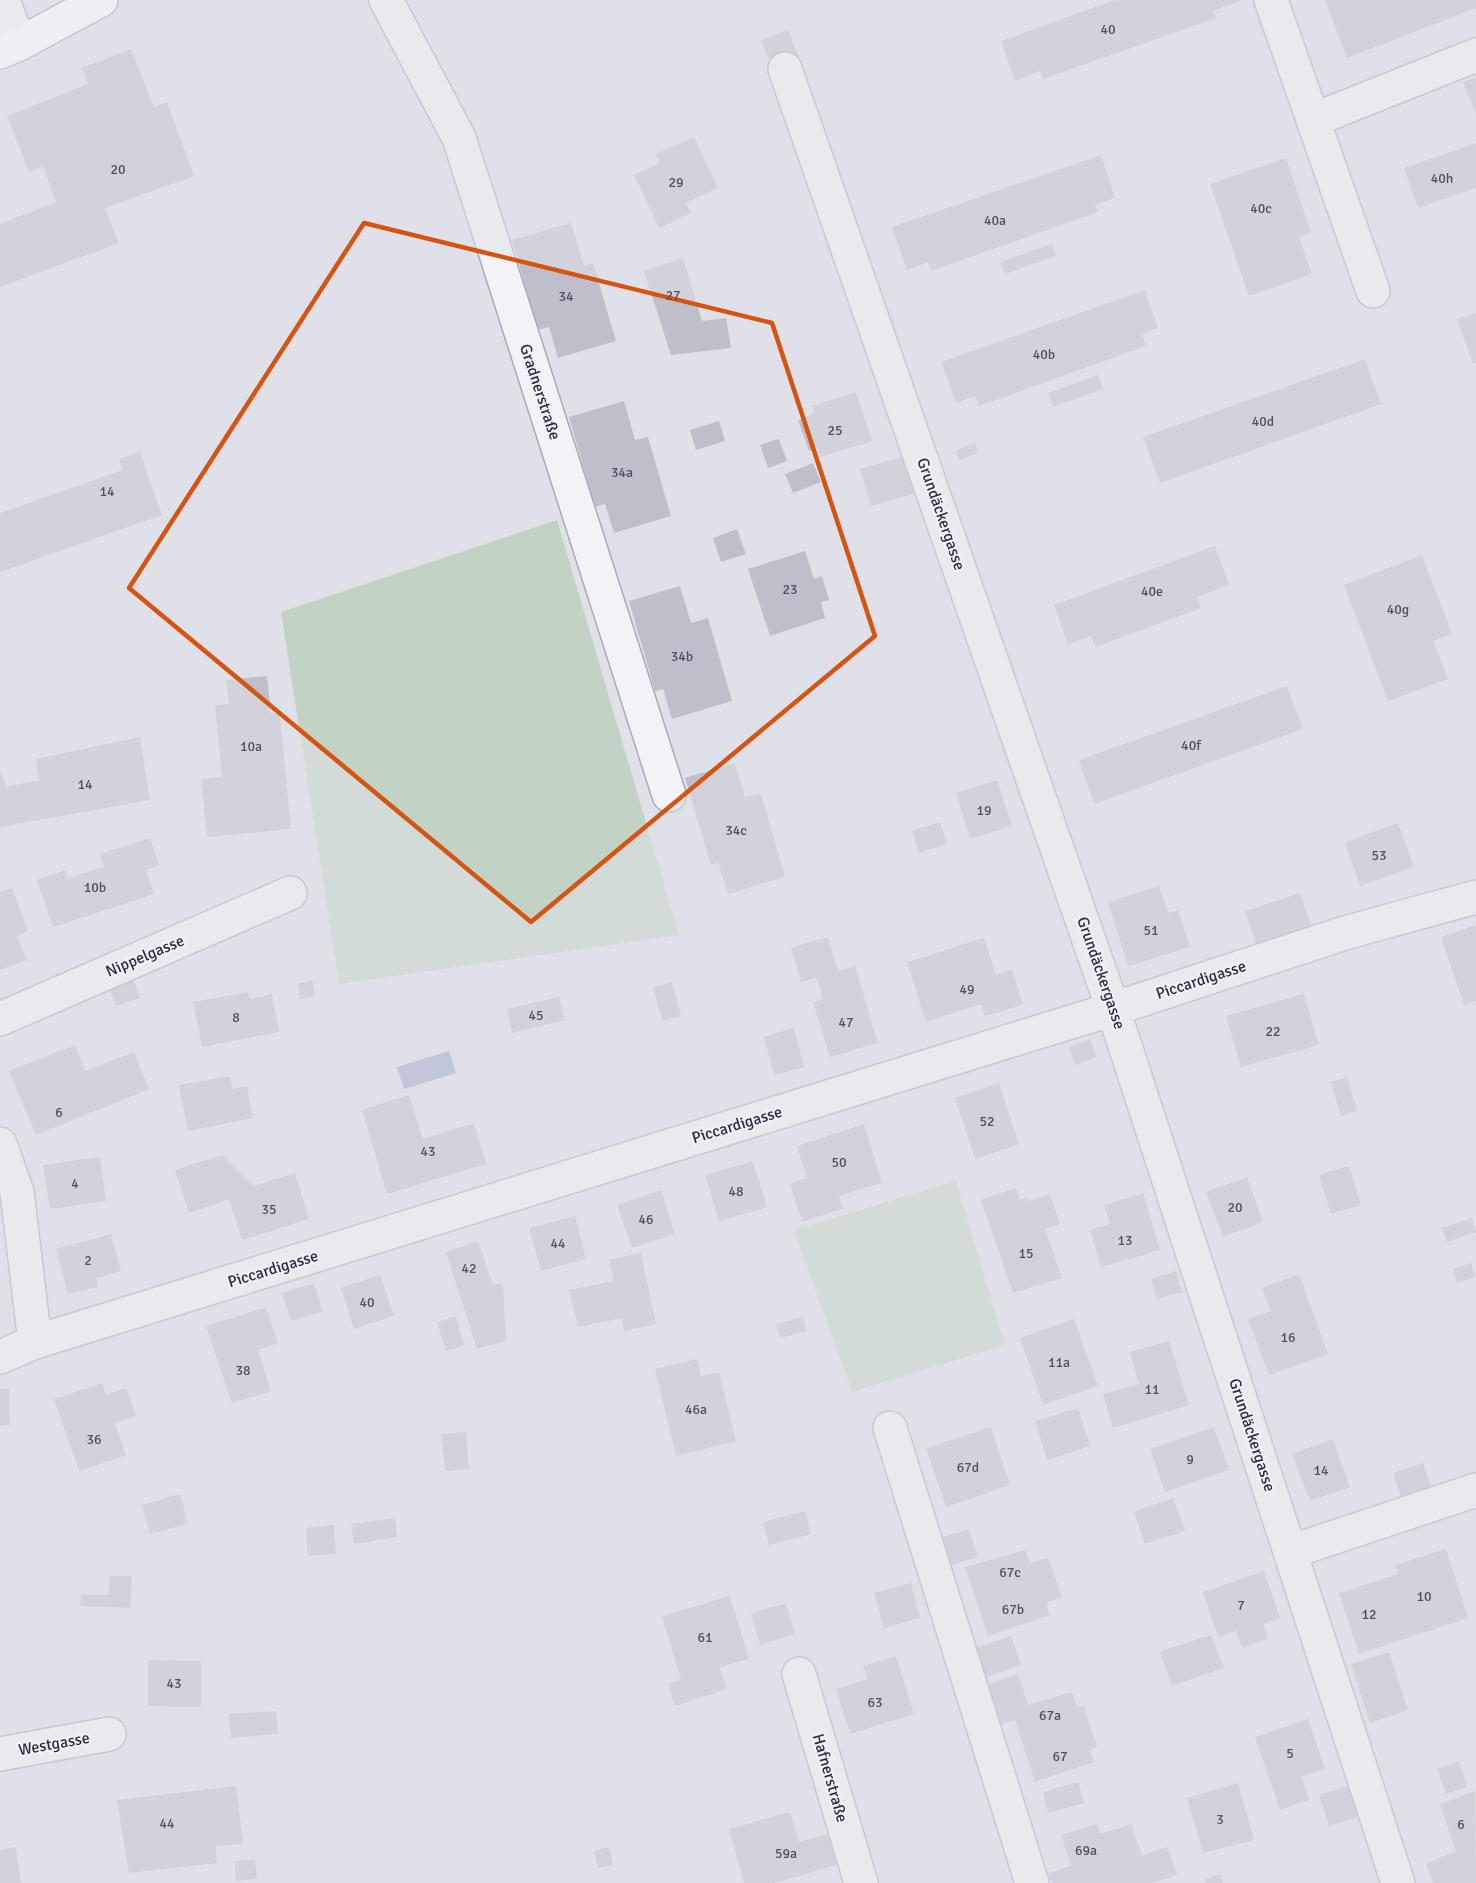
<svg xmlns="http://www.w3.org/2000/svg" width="1476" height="1883" viewBox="0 0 1476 1883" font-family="Signika,sans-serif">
<rect width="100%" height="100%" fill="#e0e1e8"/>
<g fill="#c2d2c3">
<path d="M557,520L679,935L339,984L281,612Z"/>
<path d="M956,1181L1005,1345L852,1392L794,1230Z"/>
</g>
<path fill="#9da4c7" d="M449,1051L456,1073L404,1089L397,1067Z"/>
<g fill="#bebfcb">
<path d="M1115,0H1242L1213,11L1216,18L1043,79L1040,71L1015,81L1001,41Z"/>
<path d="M1325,0H1476V8L1347,58Z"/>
<path d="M788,30L800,60L773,70L761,40Z"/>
<path d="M131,49L154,107L167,102L194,176L105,208L119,243L0,287V224L56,202L43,166L29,172L7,116L88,84L82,68Z"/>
<path d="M1476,77V115L1463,82Z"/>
<path d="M694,137L718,188L686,203L691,213L659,228L634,175L660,163L656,154Z"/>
<path d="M1476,143V188L1418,208L1404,168Z"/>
<path d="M1101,155L1115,198L1095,205L1098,212L931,271L928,262L907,270L892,227Z"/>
<path d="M1286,158L1311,232L1299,237L1312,274L1249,296L1210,184Z"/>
<path d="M571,223L584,266L593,263L616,341L558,358L549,327L538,330L512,240Z"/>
<path d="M1052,244L1056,256L1005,274L1000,262Z"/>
<path d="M683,258L702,321L726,318L731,348L671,355L644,271Z"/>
<path d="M1145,290L1158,328L1142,334L1146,346L979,406L975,396L956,403L941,362Z"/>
<path d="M1476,313V363L1473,364L1457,319Z"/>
<path d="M1365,359L1381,404L1160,483L1143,437Z"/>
<path d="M1098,375L1103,389L1053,407L1048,393Z"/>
<path d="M856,392L872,441L820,457L818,448L809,451L798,420L814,414L812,406Z"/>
<path d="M624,401L635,440L648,437L671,516L614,533L605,504L595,507L569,417Z"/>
<path d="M719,421L725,441L696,450L690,430Z"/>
<path d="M779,439L787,461L768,468L760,445Z"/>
<path d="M975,443L978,453L959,460L956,450Z"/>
<path d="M140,452L162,515L0,572V513L123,470L119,459Z"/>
<path d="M905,456L916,493L871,506L860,469Z"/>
<path d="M813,463L821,482L793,493L785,474Z"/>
<path d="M737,529L746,554L721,562L713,538Z"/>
<path d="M1215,546L1229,585L1197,597L1201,608L1095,647L1091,636L1068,644L1054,605Z"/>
<path d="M805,551L814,579L822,576L829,600L821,602L825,618L770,636L748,569Z"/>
<path d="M1422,555L1452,634L1433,641L1448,679L1388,701L1344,585Z"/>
<path d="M680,586L691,623L708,618L732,701L672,719L663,689L655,691L629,601Z"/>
<path d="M267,676L271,713L280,715L291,829L207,837L201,779L222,777L215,705L229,704L226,680Z"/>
<path d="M1287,686L1303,729L1094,804L1079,760Z"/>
<path d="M140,737L150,800L0,827V770L6,787L39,780L36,759Z"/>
<path d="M735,763L745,797L761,793L785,877L728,894L718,862L711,865L685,778Z"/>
<path d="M997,780L1012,826L970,839L956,793Z"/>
<path d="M940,822L947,844L919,853L912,831Z"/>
<path d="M1398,823L1414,867L1360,886L1345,842Z"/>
<path d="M150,838L159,865L146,870L154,894L53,927L37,880L66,870L68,878L104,867L100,854Z"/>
<path d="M1159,886L1168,913L1178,910L1190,947L1128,966L1108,902Z"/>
<path d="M12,888L28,931L17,936L27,960L0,970V892Z"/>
<path d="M1300,893L1311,925L1256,944L1245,911Z"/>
<path d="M1476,925V1001L1464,1005L1441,937Z"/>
<path d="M828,937L838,971L855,966L878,1043L830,1057L813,1002L823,999L817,978L801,982L791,948Z"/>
<path d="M984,938L996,975L1012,969L1023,1005L985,1016L981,1004L926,1022L907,962Z"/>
<path d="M132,976L140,998L116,1006L108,985Z"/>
<path d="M313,981L315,997L300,999L298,983Z"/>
<path d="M672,982L681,1016L662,1021L653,987Z"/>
<path d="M248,992L250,999L272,994L279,1032L202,1047L193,1002Z"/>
<path d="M1304,994L1319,1045L1241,1067L1226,1016Z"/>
<path d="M559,997L565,1020L512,1033L507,1009Z"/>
<path d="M794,1028L804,1067L774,1075L764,1037Z"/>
<path d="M1090,1039L1096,1057L1075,1065L1069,1047Z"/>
<path d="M75,1045L85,1071L134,1052L149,1089L36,1135L9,1071Z"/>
<path d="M230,1076L232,1089L247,1086L253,1118L188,1131L179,1085Z"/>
<path d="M1347,1077L1357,1111L1341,1116L1331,1082Z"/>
<path d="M999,1083L1019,1144L975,1159L955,1098Z"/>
<path d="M409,1095L423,1139L474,1123L486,1164L387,1194L362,1110Z"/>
<path d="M864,1124L882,1183L839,1196L843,1209L802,1222L790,1184L807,1178L797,1146Z"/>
<path d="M222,1155L253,1186L295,1173L309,1219L242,1240L229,1199L189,1213L175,1170Z"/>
<path d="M100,1157L106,1201L50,1209L43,1165Z"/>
<path d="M753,1161L767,1207L719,1221L705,1175Z"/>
<path d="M1349,1166L1361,1205L1331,1214L1319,1175Z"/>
<path d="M1247,1177L1263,1222L1223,1237L1206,1192Z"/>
<path d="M1016,1188L1020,1200L1027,1197L1029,1201L1050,1194L1060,1224L1045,1229L1062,1278L1013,1293L981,1200Z"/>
<path d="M661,1190L675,1234L632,1248L617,1205Z"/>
<path d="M1143,1193L1160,1250L1101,1267L1090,1230L1110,1224L1104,1205Z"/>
<path d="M575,1216L586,1259L541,1271L529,1228Z"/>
<path d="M1472,1218L1476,1232L1447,1242L1442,1228Z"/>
<path d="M111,1234L121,1271L96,1278L98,1287L68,1294L56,1249Z"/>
<path d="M478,1241L493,1285L503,1283L506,1341L477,1349L446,1252Z"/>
<path d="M641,1253L656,1324L624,1331L622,1318L578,1327L569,1290L614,1281L609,1260Z"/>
<path d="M1471,1263L1475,1277L1457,1283L1453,1269Z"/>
<path d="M1176,1271L1182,1292L1157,1299L1151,1279Z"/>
<path d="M1299,1274L1328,1354L1269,1375L1248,1319L1271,1311L1262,1288Z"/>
<path d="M380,1275L394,1316L354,1329L341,1288Z"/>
<path d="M314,1283L323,1311L291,1321L282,1293Z"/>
<path d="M266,1307L278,1343L258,1350L271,1391L232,1403L206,1326Z"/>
<path d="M456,1316L464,1345L446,1351L437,1322Z"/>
<path d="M803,1317L806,1331L780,1338L776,1324Z"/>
<path d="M1074,1319L1098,1386L1043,1405L1020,1338Z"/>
<path d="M1169,1341L1189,1405L1113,1428L1103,1394L1139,1384L1130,1352Z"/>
<path d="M697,1359L701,1376L719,1372L736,1441L676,1456L655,1369Z"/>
<path d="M102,1383L106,1395L126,1388L136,1416L115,1423L126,1455L79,1471L54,1399Z"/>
<path d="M9,1388L10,1425L0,1426V1389Z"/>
<path d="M1078,1408L1090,1446L1047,1460L1035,1421Z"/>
<path d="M991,1427L1010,1485L946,1507L926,1448Z"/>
<path d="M1214,1427L1229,1470L1165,1492L1150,1449Z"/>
<path d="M466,1432L469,1469L445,1471L441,1434Z"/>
<path d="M1333,1439L1350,1487L1310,1501L1292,1454Z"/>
<path d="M1423,1463L1431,1487L1401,1497L1393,1473Z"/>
<path d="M180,1494L188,1524L150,1534L142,1505Z"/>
<path d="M1173,1498L1185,1531L1145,1544L1134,1512Z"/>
<path d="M805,1511L811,1534L769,1545L763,1522Z"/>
<path d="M395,1518L397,1537L354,1544L351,1524Z"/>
<path d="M334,1525L336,1554L308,1556L306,1528Z"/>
<path d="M969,1529L978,1557L940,1569L931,1541Z"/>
<path d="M1446,1549L1468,1618L1359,1654L1339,1593L1398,1574L1395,1565Z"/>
<path d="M1025,1550L1030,1563L1048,1558L1062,1597L1046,1603L1050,1615L988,1636L965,1567Z"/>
<path d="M1264,1571L1280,1618L1263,1624L1268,1639L1242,1648L1236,1631L1218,1637L1203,1592Z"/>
<path d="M110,1576H132L130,1608L80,1606L81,1594L109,1595Z"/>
<path d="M911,1583L920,1618L884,1628L874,1593Z"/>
<path d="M730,1596L749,1659L719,1667L727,1689L675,1706L668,1684L681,1680L662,1616Z"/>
<path d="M786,1603L795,1634L760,1645L751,1613Z"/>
<path d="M1211,1635L1224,1668L1172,1686L1160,1651Z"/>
<path d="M1011,1636L1021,1665L978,1680L967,1651Z"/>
<path d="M1389,1652L1408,1710L1370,1723L1351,1664Z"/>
<path d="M896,1656L914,1714L850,1734L836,1689L868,1679L863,1666Z"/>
<path d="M148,1660L201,1661V1707L148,1706Z"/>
<path d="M1018,1674L1028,1705L1072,1692L1077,1707L1084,1706L1097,1747L1090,1750L1094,1762L1035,1782L1015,1720L995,1726L982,1686Z"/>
<path d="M276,1711L278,1734L231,1738L229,1714Z"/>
<path d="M1308,1719L1325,1769L1301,1777L1309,1800L1280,1810L1255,1737Z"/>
<path d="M1459,1761L1467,1787L1446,1794L1437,1769Z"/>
<path d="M1078,1782L1084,1803L1048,1813L1043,1792Z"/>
<path d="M1238,1783L1254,1840L1203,1853L1187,1798Z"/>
<path d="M1351,1785L1361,1816L1329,1826L1319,1795Z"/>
<path d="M236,1786L243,1844L216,1846L217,1863L129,1873L117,1800Z"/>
<path d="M1475,1791L1476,1883H1433L1426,1864L1456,1851L1440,1804Z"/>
<path d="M790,1812L799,1842L831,1833L840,1864L774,1883H744L729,1829Z"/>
<path d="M1097,1824L1100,1834L1131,1824L1142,1856L1167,1847L1177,1875L1152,1883H1052L1048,1873L1071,1866L1061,1835Z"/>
<path d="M16,1847L21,1883H0V1850Z"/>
<path d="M609,1847L613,1865L598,1868L594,1851Z"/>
<path d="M255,1860L257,1879L236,1881L235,1861Z"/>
<path d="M1220,1874L1223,1883H1206L1205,1879Z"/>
</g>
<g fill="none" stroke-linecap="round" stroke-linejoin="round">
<g stroke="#a9aab5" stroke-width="36">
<g id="minor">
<path d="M3,0L19,44"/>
<path d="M386,0L459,138L669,795"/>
<path d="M1271,0L1373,291"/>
<path d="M785,69L1113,1009L1398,1883"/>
<path d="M1313,120L1476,55"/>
<path d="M0,1019L290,893"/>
<path d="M0,1144L17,1192L35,1342"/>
<path d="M0,1357L35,1342L1113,1009L1348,932L1476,897"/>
<path d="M890,1428L1032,1883"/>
<path d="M1290,1552L1476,1490"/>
<path d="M799,1674L861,1883"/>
<path d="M0,1754L109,1734"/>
</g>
</g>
<g stroke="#a0a2b4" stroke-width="36">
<path id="major" d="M0,52L19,44L101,0"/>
</g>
<use href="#minor" stroke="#f3f3f7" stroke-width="33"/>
<use href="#major" stroke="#fff" stroke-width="33"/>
</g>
<path d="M0 0H1476V1883H0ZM364,223L772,323L875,636L531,922L129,588Z" fill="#e0e1e8" fill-opacity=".55" fill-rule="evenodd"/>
<path fill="none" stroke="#d55411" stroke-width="4.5" stroke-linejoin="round" d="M364,223L772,323L875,636L531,922L129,588Z"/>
<g text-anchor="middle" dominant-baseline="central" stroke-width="4.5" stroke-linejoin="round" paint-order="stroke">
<g font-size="14" fill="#4f5062">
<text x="1108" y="29">40</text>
<text x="118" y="169">20</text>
<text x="1442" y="178">40h</text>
<text x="676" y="182">29</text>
<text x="1261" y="208">40c</text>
<text x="995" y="220">40a</text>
<text x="673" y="295">27</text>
<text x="566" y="296">34</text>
<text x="1044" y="354">40b</text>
<text x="1263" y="421">40d</text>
<text x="835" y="430">25</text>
<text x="622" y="472">34a</text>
<text x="107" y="491">14</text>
<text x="790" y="589">23</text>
<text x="1152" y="591">40e</text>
<text x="1398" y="609">40g</text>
<text x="682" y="656">34b</text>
<text x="1191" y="745">40f</text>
<text x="251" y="746">10a</text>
<text x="85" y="784">14</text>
<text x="984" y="810">19</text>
<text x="736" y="830">34c</text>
<text x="1379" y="855">53</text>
<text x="95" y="887">10b</text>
<text x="1151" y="930">51</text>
<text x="967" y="989">49</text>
<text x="536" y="1015">45</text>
<text x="236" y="1017">8</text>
<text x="846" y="1022">47</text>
<text x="1273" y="1031">22</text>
<text x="59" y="1112">6</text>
<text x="987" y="1121">52</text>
<text x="428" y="1151">43</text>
<text x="839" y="1162">50</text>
<text x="75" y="1183">4</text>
<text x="736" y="1191">48</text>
<text x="1235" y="1207">20</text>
<text x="269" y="1209">35</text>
<text x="646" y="1219">46</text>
<text x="1125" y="1240">13</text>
<text x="558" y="1243">44</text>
<text x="1026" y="1253">15</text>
<text x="88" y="1260">2</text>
<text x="469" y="1268">42</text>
<text x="367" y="1302">40</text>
<text x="1288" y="1337">16</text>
<text x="1059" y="1362">11a</text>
<text x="243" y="1370">38</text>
<text x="1152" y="1389">11</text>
<text x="696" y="1409">46a</text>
<text x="94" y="1439">36</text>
<text x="1190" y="1459">9</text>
<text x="968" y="1467">67d</text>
<text x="1321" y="1470">14</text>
<text x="1010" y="1572">67c</text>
<text x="1424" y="1596">10</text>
<text x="1241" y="1605">7</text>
<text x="1013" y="1609">67b</text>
<text x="1369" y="1614">12</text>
<text x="705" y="1637">61</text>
<text x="174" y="1683">43</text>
<text x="875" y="1702">63</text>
<text x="1050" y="1715">67a</text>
<text x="1290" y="1753">5</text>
<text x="1060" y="1756">67</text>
<text x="1220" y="1819">3</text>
<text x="167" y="1823">44</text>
<text x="1461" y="1824">6</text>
<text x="1086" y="1850">69a</text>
<text x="786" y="1853">59a</text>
</g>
<g font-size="16" fill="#2a2b3f" stroke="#f0f0f6">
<text transform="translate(540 392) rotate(72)">Gradnerstraße</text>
<text transform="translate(941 514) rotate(71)">Grundäckergasse</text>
<text transform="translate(145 956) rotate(-23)">Nippelgasse</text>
<text transform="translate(1101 973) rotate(71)">Grundäckergasse</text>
<text transform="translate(1201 980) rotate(-18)">Piccardigasse</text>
<text transform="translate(737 1125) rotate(-17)">Piccardigasse</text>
<text transform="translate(273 1269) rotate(-17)">Piccardigasse</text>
<text transform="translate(1252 1435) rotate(72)">Grundäckergasse</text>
<text transform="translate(54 1744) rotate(-10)">Westgasse</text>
<text transform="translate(830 1778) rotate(74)">Hafnerstraße</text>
</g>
</g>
</svg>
